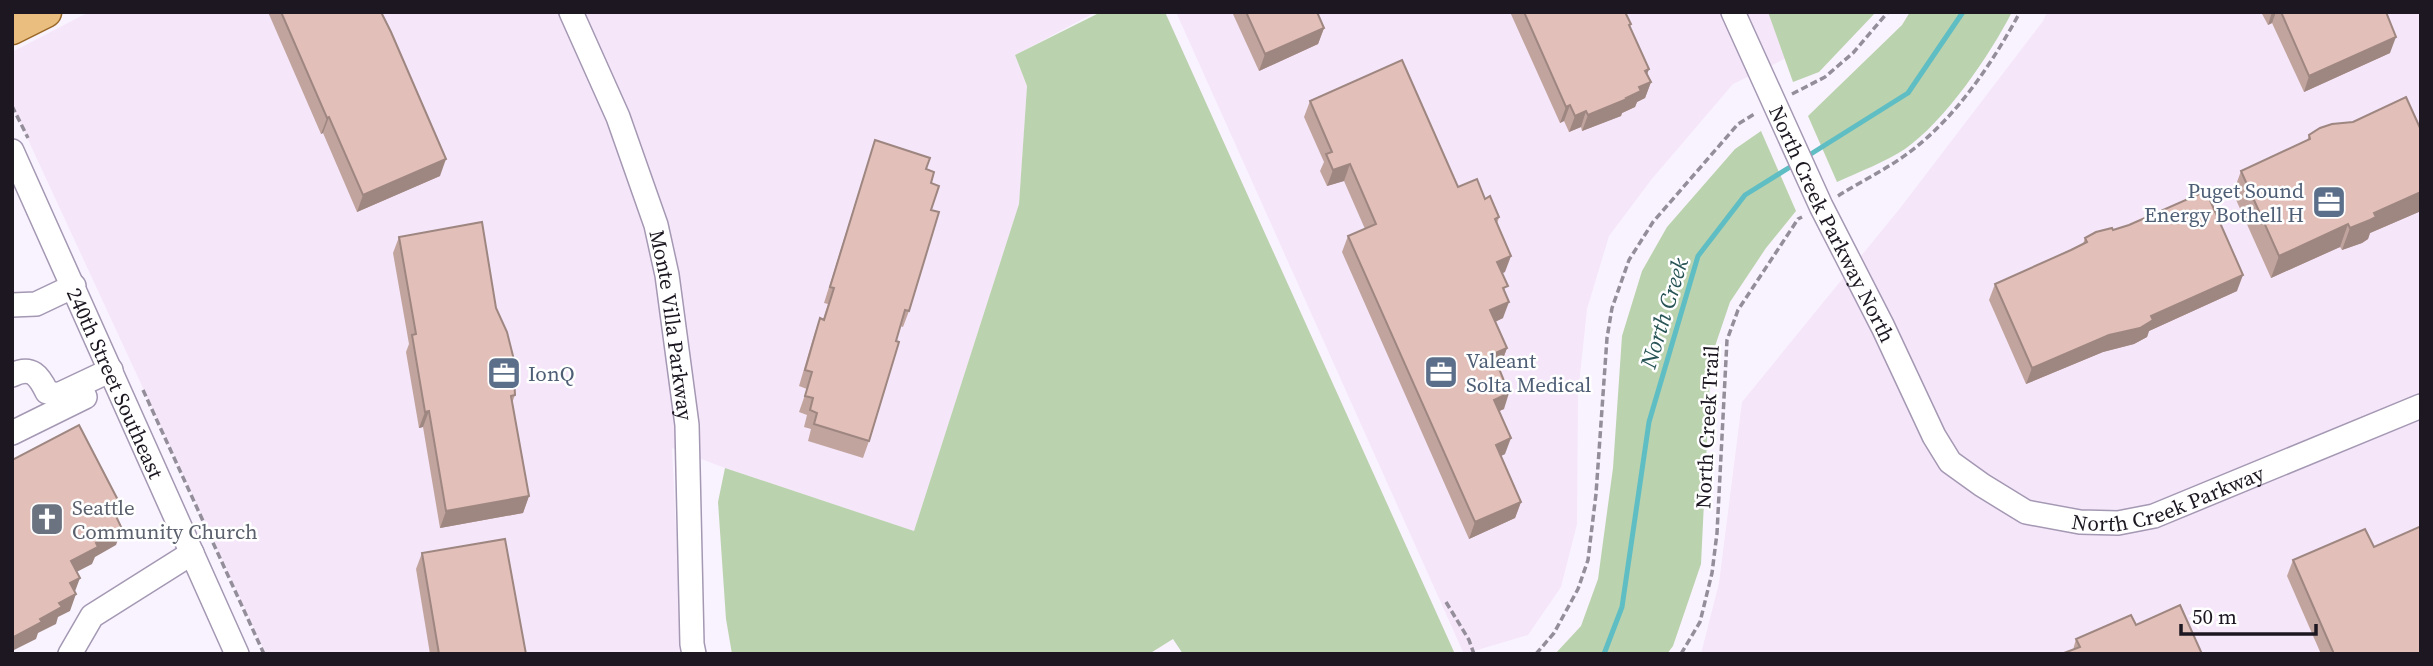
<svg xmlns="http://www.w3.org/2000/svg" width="2433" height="666" viewBox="0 0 2433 666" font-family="'Source Serif 4',serif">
<rect width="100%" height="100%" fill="#f9f3ff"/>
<g fill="#f5e6f9">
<path d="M89,12H1096L1015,55L1027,86L1019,204L914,531L725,468L672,448L682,654H266L12,105V52Z"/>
<path d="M1176,12H1856L1807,48L1733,84L1651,180L1609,236L1587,309L1578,394L1577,524L1561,587L1528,635L1464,654Z"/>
<path d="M2047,12H2421V654H1701L1719,583L1742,402L1901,207L2043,21Z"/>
</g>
<g fill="#bbd2ae">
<path d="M1101,12H1165L1455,654H1183L1173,639L1149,654H732L726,619L718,502L725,468L914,531L1019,204L1027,86L1015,55Z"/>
<path d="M1768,12H1876L1819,72L1793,82Z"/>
<path d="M1910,12H2012C1990,55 1945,121 1905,149C1885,162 1859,172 1837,182L1808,116L1902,25Z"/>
<path d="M1761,131L1796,211L1766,248L1730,302L1711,358L1701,564L1673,646L1667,654H1555L1581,626L1598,579L1613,468L1622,336L1642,271L1667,227L1735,149Z"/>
</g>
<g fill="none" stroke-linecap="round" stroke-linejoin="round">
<g stroke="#5fbec4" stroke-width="5">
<path d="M1806,157L1908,93L1963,12"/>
<path d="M1604,654L1622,607L1649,422L1698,256L1745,195L1795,164"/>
</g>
<g stroke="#a498b3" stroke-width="26">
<g id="minor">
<path id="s1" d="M571,12L618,117L656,225L667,275L687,425L692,644L694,654"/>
<path id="s2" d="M1733,12L1821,206L1883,327L1934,436L1950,462L1982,485L2026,512L2080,522L2118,523L2154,516L2421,406"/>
<path id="s3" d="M12,151L237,654"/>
<path d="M12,305L36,304L74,286"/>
<path d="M12,375C32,365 39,376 47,392L58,395L111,370"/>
<path d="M12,433L85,397"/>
<path d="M70,654L92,616L192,553"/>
</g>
</g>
<g stroke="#986726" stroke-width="33">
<path id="major" d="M12,29L46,12"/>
</g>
<g stroke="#948e9a" stroke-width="3.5" stroke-dasharray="7 3.5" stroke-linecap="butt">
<path d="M1792,94L1825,77L1853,53L1888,12"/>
<path d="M12,106L28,138"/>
<path d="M1838,196C1860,182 1885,170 1907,154C1955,119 1992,64 2020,12"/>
<path d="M143,390L264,654"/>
<path d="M1446,602L1469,640L1474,654"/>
<path d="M1536,654L1554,633L1578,589L1588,560L1596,494L1607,338L1612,308L1629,260L1653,222L1738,124L1756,113"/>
<path d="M1681,654L1700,622L1712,573L1717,533L1727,340L1738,310L1798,219L1802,217"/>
</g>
<use href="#minor" stroke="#fff" stroke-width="23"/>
<use href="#major" stroke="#e9be7f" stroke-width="30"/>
</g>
<g fill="#c2a49e">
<path d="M268,12H381L440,176L357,212L323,133L321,134Z"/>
<path d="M1232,12H1317L1324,28L1318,44L1259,71Z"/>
<path d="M1510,12H1625L1631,24L1630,27L1651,82L1645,98L1637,102L1635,107L1622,113L1621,116L1582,131L1581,127L1569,132L1564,121L1560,123Z"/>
<path d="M2261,12H2386L2390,53L2304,92L2272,23L2268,25Z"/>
<path d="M1310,101L1458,187L1485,199L1499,217L1497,224L1505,272L1502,273L1505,292L1503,318L1495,322L1507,348L1501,364L1498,366L1504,409L1499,411L1505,454L1501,456L1521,502L1515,518L1469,539L1342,252L1348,236L1365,229L1344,181L1327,186L1320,171L1324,162L1304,117Z"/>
<path d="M2421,130V211L2370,233L2368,239L2362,243L2342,250L2340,247L2271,278L2233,193L2241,171L2307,141L2309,135Z"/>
<path d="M875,140L926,169L931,183V210L909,311L903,327L900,326L869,441L863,458L808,441L811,429L804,427L807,415L799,412L807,389L799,386L814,335L820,318L823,319L828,304L824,303Z"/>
<path d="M2113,230L2237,291L2149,331L2147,337L2134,344L2103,352L2026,384L1989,300L1995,284L2071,250L2083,244L2085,238Z"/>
<path d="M399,237L496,308L515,395L512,403L529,496L523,513L440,528L423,427L419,428L406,352L409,344L393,253Z"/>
<path d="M2374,547L2421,654H2321L2287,576L2293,560Z"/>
<path d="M422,553L526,654H430L416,569Z"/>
<path d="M2136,625L2202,654L2073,650L2076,639Z"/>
</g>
<g fill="#9e8681">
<path d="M2272,12H2276L2272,23L2268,25Z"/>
<path d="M1324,28L1318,44L1259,71L1265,54Z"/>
<path d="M2396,37L2390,53L2304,92L2309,76Z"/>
<path d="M1649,69L1643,85L1651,82L1645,98L1637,102L1635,107L1622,113L1621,116L1582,131L1588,115L1645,71Z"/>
<path d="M1570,105L1564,121L1560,123L1566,107Z"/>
<path d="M1586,111L1581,127L1569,132L1575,116Z"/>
<path d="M329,117L323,133L321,134L327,118Z"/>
<path d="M446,159L440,176L357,212L363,195Z"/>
<path d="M1350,164L1344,181L1327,186L1333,170Z"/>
<path d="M2421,192V211L2370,233L2368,239L2362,243L2342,250L2350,228L2374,213Z"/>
<path d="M2348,224L2340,247L2271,278L2279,256Z"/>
<path d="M1511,256L1505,272L1491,278L1497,262Z"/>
<path d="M2243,275L2237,291L2149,331L2147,337L2134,344L2103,352L2026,384L2032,368Z"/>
<path d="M1509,302L1503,318L1484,327L1490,310Z"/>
<path d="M1507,348L1501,364L1487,371L1493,354Z"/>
<path d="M1509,393L1504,409L1488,416L1494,400Z"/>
<path d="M429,411L423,427L419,428L425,412Z"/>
<path d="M1511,438L1505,454L1490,461L1496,445Z"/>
<path d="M529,496L523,513L440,528L446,511Z"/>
<path d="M1521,502L1515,518L1469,539L1475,522Z"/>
<path d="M120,504L117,513L120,511L114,528L109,531L117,505Z"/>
<path d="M122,529L116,545L95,557L92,564L65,578L71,561L96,543Z"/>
<path d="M80,578L74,594L70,583Z"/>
<path d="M76,594L70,611L58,617L56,624L38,633L36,639L12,651V638L40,619L59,603Z"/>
</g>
<g fill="#e2bfb8" stroke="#9e8681" stroke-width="2">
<path d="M281,12H381L391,32L446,159L363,195L329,117L327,118Z"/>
<path d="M1246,12H1317L1324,28L1265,54Z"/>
<path d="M1524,12H1625L1631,24L1629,25L1649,69L1645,71L1651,82L1639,87L1641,91L1626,98L1627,99L1588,115L1586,111L1575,116L1570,105L1566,107Z"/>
<path d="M2281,12H2386L2396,37L2309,76Z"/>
<path d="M1402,60L1458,187L1477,179L1485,199L1490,196L1499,217L1495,219L1511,256L1497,262L1508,286L1503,288L1509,302L1490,310L1507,348L1493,354L1509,393L1494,400L1511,438L1496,445L1521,502L1475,522L1348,236L1376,224L1350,164L1333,170L1326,154L1332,152L1310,101Z"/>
<path d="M2406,97L2421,130V192L2374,213L2376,217L2370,220L2350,228L2348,224L2279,256L2241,171L2310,139L2309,135L2320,128L2332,124L2353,122Z"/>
<path d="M875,140L930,158L926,169L934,172L931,183L939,186L931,210L939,212L909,311L905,310L896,341L899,342L869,441L814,424L817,413L810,410L813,398L805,396L812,372L805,370L820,318L824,320L834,288L830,287Z"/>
<path d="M2206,191L2243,275L2151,316L2153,320L2140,328L2109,335L2032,368L1995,284L2071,250L2087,242L2085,238L2096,232L2112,228L2113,230L2129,225Z"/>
<path d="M482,222L496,308L507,332L513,356L515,395L511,396L529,496L446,511L429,411L425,412L412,335L416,334L399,237Z"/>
<path d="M79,425L120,504L117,505L120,511L115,514L122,529L96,543L98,547L71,561L80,578L70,583L76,594L59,603L62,607L40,619L42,622L12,638V460Z"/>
<path d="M2419,527L2421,528V654H2334L2293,560L2365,529L2374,547Z"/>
<path d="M505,539L526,654H439L422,553Z"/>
<path d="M2180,605L2202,654L2064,653L2080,647L2076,639L2131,615L2136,625Z"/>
</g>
<defs>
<g id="office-square" transform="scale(1.75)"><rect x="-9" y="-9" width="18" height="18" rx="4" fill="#5c6f8a" stroke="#fff"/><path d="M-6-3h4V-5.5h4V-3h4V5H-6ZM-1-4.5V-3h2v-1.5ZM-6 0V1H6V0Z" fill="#fff"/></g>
<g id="church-square" transform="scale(1.75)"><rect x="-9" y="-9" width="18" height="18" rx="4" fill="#6b7280" stroke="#fff"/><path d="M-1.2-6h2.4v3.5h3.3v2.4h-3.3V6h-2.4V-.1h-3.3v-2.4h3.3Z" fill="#fff"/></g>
</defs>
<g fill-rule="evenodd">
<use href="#office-square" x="2329" y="202"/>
<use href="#office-square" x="1441" y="372"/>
<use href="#office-square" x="504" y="373"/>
<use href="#church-square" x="47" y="519"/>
</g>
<g text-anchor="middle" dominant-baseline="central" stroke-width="5" stroke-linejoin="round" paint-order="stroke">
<g font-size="21" fill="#4e5e75" stroke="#fff" text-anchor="start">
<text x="2304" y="190" text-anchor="end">Puget Sound<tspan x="2304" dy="24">Energy Bothell H</tspan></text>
<text x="1466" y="360">Valeant<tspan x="1466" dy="24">Solta Medical</tspan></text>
<text x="528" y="373">IonQ</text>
</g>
<g font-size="21" fill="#1c1721" stroke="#fff">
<text stroke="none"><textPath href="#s2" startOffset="234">North Creek Parkway North</textPath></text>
<text stroke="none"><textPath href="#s1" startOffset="331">Monte Villa Parkway</textPath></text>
<text stroke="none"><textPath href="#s3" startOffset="254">240th Street Southeast</textPath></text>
<text transform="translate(1707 427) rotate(-87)">North Creek Trail</text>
<text stroke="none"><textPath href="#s2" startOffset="738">North Creek Parkway</textPath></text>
</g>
<g font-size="21" fill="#5b616d" stroke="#fff" text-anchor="start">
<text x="72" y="507">Seattle<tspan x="72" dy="24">Community Church</tspan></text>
</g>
<g font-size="23" font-style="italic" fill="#285456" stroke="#fff">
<text transform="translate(1664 313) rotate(-73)">North Creek</text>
</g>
</g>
<rect width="2433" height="666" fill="none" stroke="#1c1721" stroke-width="28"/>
<path d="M2181 624v10h135v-10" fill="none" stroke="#1c1721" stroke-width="3.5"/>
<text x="2192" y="624" font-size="21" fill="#1c1721" stroke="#ffffff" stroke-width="5" paint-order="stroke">50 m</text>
</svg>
